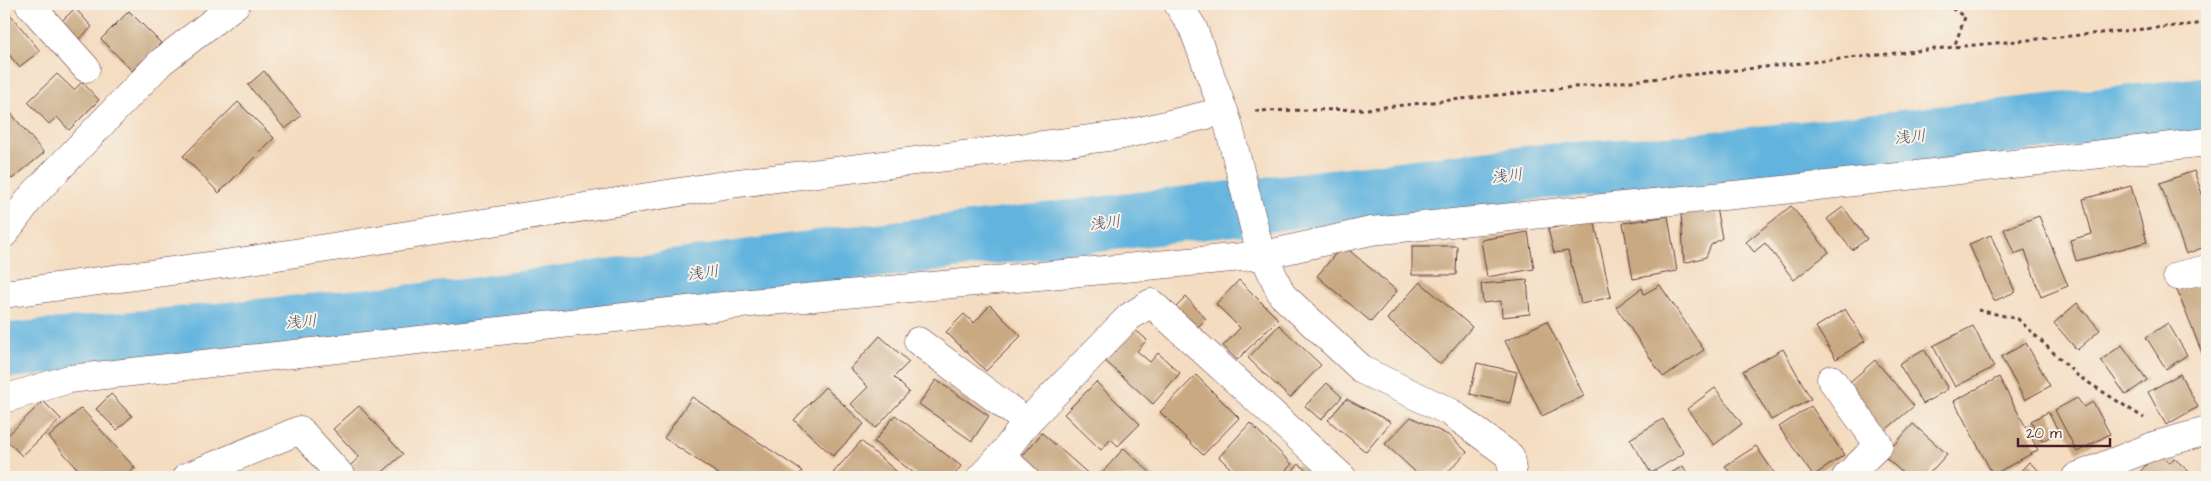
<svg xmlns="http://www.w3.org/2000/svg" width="2211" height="481" viewBox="0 0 2211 481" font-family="'Architects Daughter','Klee One',sans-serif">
<rect width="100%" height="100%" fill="#f7f3e8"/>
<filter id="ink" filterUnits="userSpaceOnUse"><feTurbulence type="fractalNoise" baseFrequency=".02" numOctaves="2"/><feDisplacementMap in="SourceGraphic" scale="10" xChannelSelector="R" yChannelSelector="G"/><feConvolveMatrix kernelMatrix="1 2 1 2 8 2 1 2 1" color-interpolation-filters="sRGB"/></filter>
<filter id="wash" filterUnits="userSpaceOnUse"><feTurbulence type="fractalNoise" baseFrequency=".0096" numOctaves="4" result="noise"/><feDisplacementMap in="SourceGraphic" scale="20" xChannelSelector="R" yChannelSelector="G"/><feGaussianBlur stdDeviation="1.12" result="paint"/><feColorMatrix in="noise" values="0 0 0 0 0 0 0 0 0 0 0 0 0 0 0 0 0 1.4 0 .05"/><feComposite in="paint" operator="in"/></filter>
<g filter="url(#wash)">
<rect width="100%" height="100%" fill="#f4dcc0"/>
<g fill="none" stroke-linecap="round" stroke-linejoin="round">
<path stroke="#62b4de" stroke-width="55" d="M4,351L460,307L806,259L1538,172L1672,163L2207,104"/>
</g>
<g id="blocks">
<g fill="#c8a982">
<path d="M75,8L92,27L77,41L61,22Z"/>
<path d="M129,11L161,43L132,71L101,39Z"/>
<path d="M10,14L40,51L19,67L4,48V20Z"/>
<path d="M264,71L301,116L285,129L248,85Z"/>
<path d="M57,74L74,90L82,82L99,100L69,130L57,117L49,124L28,102Z"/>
<path d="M238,102L274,138L219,193L183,156Z"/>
<path d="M5,106L44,153L12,179L4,169V107Z"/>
<path d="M2194,171L2207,208V246L2186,254L2160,183Z"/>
<path d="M2131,186L2147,242L2076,261L2070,240L2092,234L2083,199Z"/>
<path d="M1791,206L1829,252L1794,280L1765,243L1754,252L1746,242Z"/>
<path d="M1843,207L1867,239L1852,250L1827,219Z"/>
<path d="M1716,208L1722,238L1711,245L1706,257L1684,263L1681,212Z"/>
<path d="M1668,216L1677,271L1633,279L1623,223Z"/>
<path d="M2039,216L2068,286L2041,297L2025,250L2014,254L2004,229Z"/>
<path d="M1594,219L1611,297L1581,304L1568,251L1554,253L1548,229Z"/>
<path d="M1528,232L1534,269L1487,277L1481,240Z"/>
<path d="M1991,235L2015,292L1994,301L1969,244Z"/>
<path d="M1343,245L1397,291L1371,322L1317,276Z"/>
<path d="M1412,246H1457L1456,275H1412Z"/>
<path d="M2207,275V356L2204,358L2176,288Z"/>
<path d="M1239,280L1278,319L1237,360L1223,346L1240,328L1216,304Z"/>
<path d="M1527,280L1530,314L1502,317L1501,301L1483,303L1481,284Z"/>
<path d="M1420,282L1472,327L1440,364L1387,319Z"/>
<path d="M1660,285L1704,350L1663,377L1616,307L1642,288L1644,294Z"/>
<path d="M1186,297L1206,319L1195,330L1175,308Z"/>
<path d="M2077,303L2100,330L2077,350L2054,323Z"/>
<path d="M990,305L1021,336L986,371L946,332L964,314L974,323Z"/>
<path d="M1845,309L1865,341L1836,359L1816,327Z"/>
<path d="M1547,321L1584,396L1542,416L1505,341Z"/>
<path d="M2168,323L2187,355L2166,369L2146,337Z"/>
<path d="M1279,325L1321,365L1290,398L1248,358Z"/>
<path d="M1131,326L1147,340L1137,351L1150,362L1158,353L1180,373L1153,404L1102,358Z"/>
<path d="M1973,326L1994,367L1955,387L1933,346Z"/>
<path d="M880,336L909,362L894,377L909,392L876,428L851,404L868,387L850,369Z"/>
<path d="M2026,343L2050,386L2025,400L2001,357Z"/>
<path d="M2122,345L2147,380L2126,395L2101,360Z"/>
<path d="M1783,349L1811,399L1771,420L1743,371Z"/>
<path d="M1924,349L1948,389L1923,404L1899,364Z"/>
<path d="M1875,360L1914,406L1882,433L1844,387Z"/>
<path d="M1477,363L1517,372L1510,403L1470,394Z"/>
<path d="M2207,365V380L2202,368Z"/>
<path d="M2180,374L2198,407L2166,425L2148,392Z"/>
<path d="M1196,375L1239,418L1203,455L1160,412Z"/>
<path d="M1999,377L2038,450L1993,475L1954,401Z"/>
<path d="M936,380L989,416L972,441L919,404Z"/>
<path d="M1096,382L1140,424L1118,446L1111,439L1101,450L1064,414Z"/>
<path d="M1327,383L1342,397L1321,420L1305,406Z"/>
<path d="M825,387L864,424L833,456L794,420Z"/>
<path d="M1715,388L1742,424L1714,445L1687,409Z"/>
<path d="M111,394L132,416L117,430L96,409Z"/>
<path d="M692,397L802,471L798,477H723L664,438Z"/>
<path d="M2077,398L2084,407L2093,402L2110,434L2077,452L2055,410Z"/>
<path d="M1346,399L1391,422L1366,452L1328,420Z"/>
<path d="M43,401L61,419L22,456L5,438Z"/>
<path d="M359,406L403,454L377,477H360L350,466L359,457L333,429Z"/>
<path d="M1811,406L1844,455L1813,476L1779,427Z"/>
<path d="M81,408L135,468L125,477H85L49,437Z"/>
<path d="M2048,412L2059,432L2042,441L2031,421Z"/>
<path d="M895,415L961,466L953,477H919L874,442Z"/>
<path d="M1411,417L1450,436L1467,452L1443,477H1421L1385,444Z"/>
<path d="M1663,419L1684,453L1651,473L1630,439Z"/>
<path d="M1250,423L1292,464L1279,477H1239L1219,457Z"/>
<path d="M1913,424L1947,454L1926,477H1907L1884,456Z"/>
<path d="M1042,433L1092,477H1035L1017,462Z"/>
<path d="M861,441L903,477H839L833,473Z"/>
<path d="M1756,446L1777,477H1733L1725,466Z"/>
<path d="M1124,448L1155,477H1098Z"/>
<path d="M2158,452L2170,463L2174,458L2195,477H2135Z"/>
<path d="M2029,462L2046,477H2015Z"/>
<path d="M1299,464L1314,477H1287Z"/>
<path d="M1683,466L1690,477H1664Z"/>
</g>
</g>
</g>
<g filter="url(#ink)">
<use href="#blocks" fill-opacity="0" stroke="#643b41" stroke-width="1"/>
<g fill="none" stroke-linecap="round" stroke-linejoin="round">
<g stroke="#643b41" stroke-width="29">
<g id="minor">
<path d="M29,4L86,68"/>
<path d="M1178,4L1193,28L1228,123L1258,243L1282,295L1364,371L1450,412L1510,456L1513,477"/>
<path d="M4,234L32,196L161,62L236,4"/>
<path d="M2177,276L2207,269"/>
<path d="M4,294L245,261L730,184L1123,135L1224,111"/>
<path d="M918,341L1027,422"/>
<path d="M1831,379L1879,445L1846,477"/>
<path d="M4,399L69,379L750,303L1264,255L1371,231L1774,191L2207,142"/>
<path d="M1001,456L1024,477"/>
<path d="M187,477L300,430L342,477"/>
<path d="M981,477L1001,456L1027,422L1129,317L1151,303L1342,477"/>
<path d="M2076,477L2156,445L2207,431"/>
</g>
</g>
<g stroke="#643b41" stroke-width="3" stroke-dasharray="4 4" stroke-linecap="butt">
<path d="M1945,4L1965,17L1954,47"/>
<path d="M1255,111L1366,109L1954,47L2207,23"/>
<path d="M1978,310L2018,319L2078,376L2144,418"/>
</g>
<use href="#minor" stroke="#fff" stroke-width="28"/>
</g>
</g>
<g text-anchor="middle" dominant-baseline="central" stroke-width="4" stroke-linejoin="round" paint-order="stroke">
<g font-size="16" font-style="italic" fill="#52536a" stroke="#f7f3e8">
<text transform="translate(1910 137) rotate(-6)">浅川</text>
<text transform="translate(1507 176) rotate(-7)">浅川</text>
<text transform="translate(1105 223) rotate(-7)">浅川</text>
<text transform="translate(703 273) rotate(-8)">浅川</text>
<text transform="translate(301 322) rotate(-5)">浅川</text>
</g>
</g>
<rect width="2211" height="481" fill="none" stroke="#f7f3e8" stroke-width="20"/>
<path d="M2018 438v8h92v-8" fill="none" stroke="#4a1f2b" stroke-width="2.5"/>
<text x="2026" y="438" font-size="15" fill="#4a1f2b" stroke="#f7f3e8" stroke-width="4" paint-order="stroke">20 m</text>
</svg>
